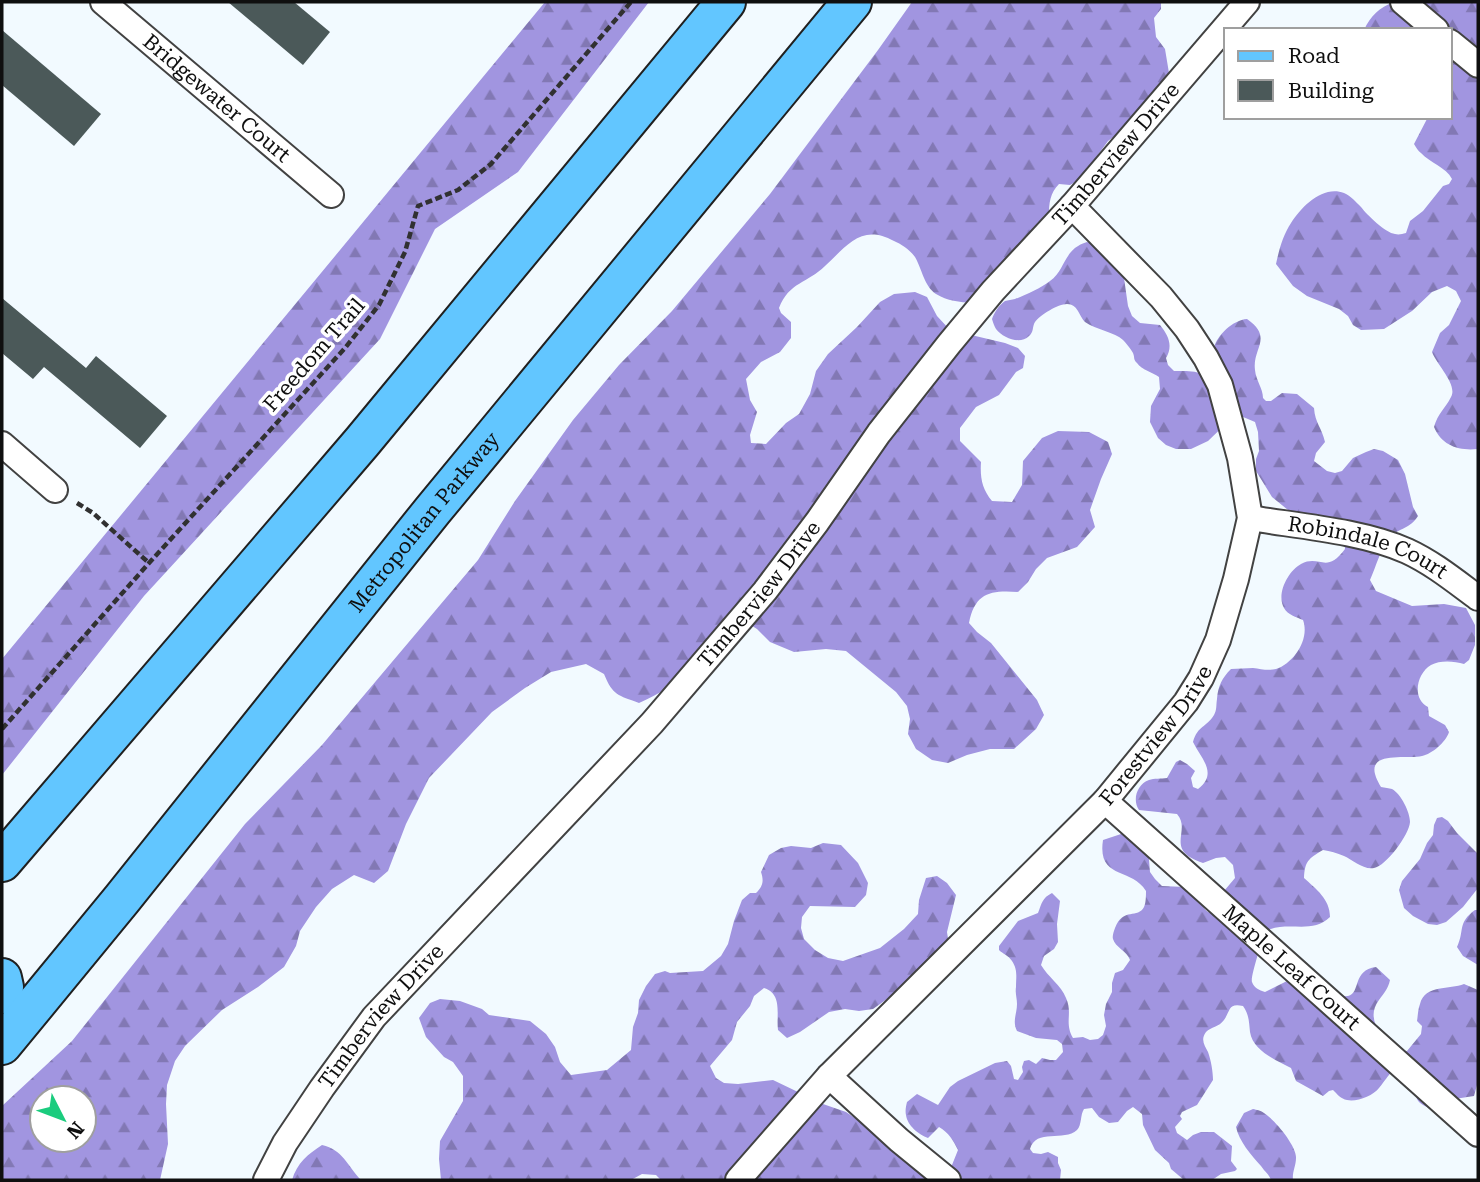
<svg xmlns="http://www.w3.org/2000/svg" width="1480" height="1182" viewBox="0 0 1480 1182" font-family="'Roboto Serif',serif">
<defs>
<pattern id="forest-firs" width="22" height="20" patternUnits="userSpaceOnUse" patternTransform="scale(1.75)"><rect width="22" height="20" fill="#a195e0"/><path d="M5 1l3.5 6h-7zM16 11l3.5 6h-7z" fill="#8278b4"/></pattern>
</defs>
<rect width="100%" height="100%" fill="#f2faff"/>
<g fill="url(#forest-firs)" fill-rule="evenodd">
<path d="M545,2H649L518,172L435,229L380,339L144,596L2,775V659Z"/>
<path d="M912,2H1161V9L1154,18L1156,37L1165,49L1169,73L1162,94L1141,116L1108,141L1092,163L1086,176L1070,185L1059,184C1047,196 1049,211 1049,228L972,303C960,302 947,301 936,294C924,286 922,269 915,257C910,250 901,244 894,241C861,223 847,246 825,266C808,283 789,282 779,308L781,313L791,322V338L780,352L761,362L746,379L750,400L757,412L750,435L751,443L766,444L786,423L799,414L810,394L816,371L828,354L857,327L880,302L894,294L915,292L927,297L937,316L950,330L1005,343L1018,348L1025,356L1023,368L1016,372L999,395L976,407L960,428V441L981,462C980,478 982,489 992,501L1012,502L1022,485L1023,461L1042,438L1058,431L1089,432L1108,442L1112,454L1101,479L1090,510L1095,527L1077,547L1047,558L1036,569L1028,582L1018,592C990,590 975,593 969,623L977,632L991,643L1037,700L1044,715L1036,729L1014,749H990L967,755L948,763L932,760L916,749L908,734L910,719L907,706L896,692L846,651L826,649L794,652L770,642L757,629L746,622C713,651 680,686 639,703C618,695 613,696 604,674L586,664L551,672L525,688L492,712L429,778L406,824L388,871L374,883L354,875L332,889L316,907L300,931L296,946L284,967L258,987L222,1010L185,1046L175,1061L167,1085L166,1104L168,1144L160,1180H2V1106L72,1041L245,824L322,745L478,560L515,501L573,420L619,365L672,311L770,194L878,50ZM42,1098H84V1140H42Z"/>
<path d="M1394,2H1478V449C1459,451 1442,446 1434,427C1438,413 1445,409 1451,397C1458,385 1437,365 1432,352L1440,333L1449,325L1461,301L1456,291L1447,286L1432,292L1412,311L1384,329L1361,330L1353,325L1348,316L1339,309L1307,296L1293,286L1276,264C1279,250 1283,235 1291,223C1302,206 1323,185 1344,193C1351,196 1356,202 1361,207C1367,215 1386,233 1395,234C1399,235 1402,234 1406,233L1410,221L1423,211L1443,186L1449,184L1452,179C1446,167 1430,163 1421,153C1418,151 1416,147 1414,144L1428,117H1450V30H1364C1371,15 1379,8 1394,2Z"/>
<path d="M1087,242L1102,246L1123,271L1128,306L1132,316L1140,323L1160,325C1169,336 1173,346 1166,358L1168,365L1174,371C1187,371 1195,370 1206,376C1214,364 1210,361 1214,348C1217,335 1233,320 1247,319C1274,338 1252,348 1255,370C1256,381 1263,388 1263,398L1266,401H1271L1282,393L1297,394L1314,408C1315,423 1322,428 1325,442L1316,453L1314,461L1327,471L1335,473L1342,471L1353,458L1366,452L1374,449L1383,451L1398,460L1405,474L1413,507L1418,516C1410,529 1399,528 1390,537C1381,547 1376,567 1370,580L1376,591L1412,606L1444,604L1466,608L1475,625V645L1469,660L1464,664C1454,661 1440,660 1431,665C1416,674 1412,699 1428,707L1429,716L1445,725L1449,732C1446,742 1432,754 1422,756C1405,760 1357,748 1381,787C1385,788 1389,788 1392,789C1401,794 1410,812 1410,822C1409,835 1386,866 1374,868C1363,870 1353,860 1344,856C1337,853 1330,851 1323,850C1308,859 1305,861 1304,878C1316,889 1330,899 1330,917C1312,935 1288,920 1266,931C1263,938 1250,977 1252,982C1254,988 1259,990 1265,992L1295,977C1305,981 1338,998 1348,996C1361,993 1352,970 1376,967L1390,980C1388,989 1384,993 1379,1000C1365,1018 1381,1037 1395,1050L1407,1051L1421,1034L1422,1026L1417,1021C1418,1015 1418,1009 1420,1004C1425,984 1450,990 1464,984L1478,990L1477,1085L1474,1096L1448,1100L1432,1109C1417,1103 1416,1101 1414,1085L1394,1070C1387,1076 1385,1081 1379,1088C1373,1096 1357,1102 1347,1100C1341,1099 1337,1094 1333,1090L1329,1091L1323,1096L1296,1081L1291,1068C1276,1060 1253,1051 1250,1032C1249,1022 1249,1014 1243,1006C1228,1003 1231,1010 1224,1020C1219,1027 1211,1027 1206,1032C1200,1040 1205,1046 1208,1052C1211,1060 1213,1072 1213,1080L1197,1105L1182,1112L1180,1116L1182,1119L1175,1127L1177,1133L1187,1140L1193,1135L1201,1132H1214L1232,1146L1231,1161L1237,1169L1235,1171L1221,1174L1212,1180H1184L1171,1169L1169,1163L1155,1150L1143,1125L1142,1114L1133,1107L1127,1111L1118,1122L1109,1123L1099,1117L1092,1108L1084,1109C1080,1115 1082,1125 1077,1130C1064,1142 1036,1128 1030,1149L1033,1153L1041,1154L1048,1152L1058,1157V1163L1061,1170L1060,1180H960L952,1172V1165L958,1150C953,1140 949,1133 939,1127L928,1138C919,1135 907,1125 906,1115C905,1111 906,1106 907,1102L917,1094L938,1105L950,1087L958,1081L995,1063L1007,1061L1011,1066L1014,1079L1018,1080L1023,1072L1022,1067L1024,1061L1029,1060L1036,1064L1042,1058L1050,1060H1056L1063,1052L1062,1044L1057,1040L1036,1038L1017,1031C1012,1021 1017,1014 1017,1004C1017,998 1015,993 1016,987C1016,977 1018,970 1012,961C1008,955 1003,954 999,950V946L1018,921L1038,913C1042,903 1042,898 1052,893L1060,901L1057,924L1058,942L1054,949L1044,956L1041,965C1048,977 1061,985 1066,998C1073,1013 1064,1023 1073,1038L1083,1037L1090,1040L1098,1039L1103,1035L1106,1026L1104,1015L1106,1004L1112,992V983L1115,973L1123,970L1130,960C1127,951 1115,947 1113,939C1112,936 1114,931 1115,928C1123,907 1138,919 1144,907C1146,903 1146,895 1146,891C1131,867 1097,880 1103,840L1121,834H1135L1148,848L1150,872L1155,879L1162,886L1185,887L1201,895C1202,907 1204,912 1216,915L1225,898L1224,891L1235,878L1233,865L1225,857L1216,858L1203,863C1163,850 1192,831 1177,814L1139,810C1132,800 1137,784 1149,780C1154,778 1161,779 1167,778L1176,762L1180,760L1187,764L1195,771L1191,778L1193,787L1198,789C1218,773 1202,760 1193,742C1198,725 1206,728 1214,715C1217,710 1216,705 1217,699C1218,686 1222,678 1231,669C1238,669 1246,668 1253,668C1261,669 1268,671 1276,669C1294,663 1310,639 1303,620C1296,617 1288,615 1284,608C1276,594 1288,571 1301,564C1320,554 1326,575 1345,549L1344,539L1293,514L1272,497L1256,471V459L1259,451L1258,432L1255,422L1236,414L1208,441L1191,449H1176L1166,445L1158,438L1150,422L1151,406L1160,389L1159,377C1152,372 1142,370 1137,363C1133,359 1135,358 1133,353C1131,349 1126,343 1123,340C1115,332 1096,330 1085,322C1079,316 1078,304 1067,304C1058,304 1040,315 1035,322C1032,327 1034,332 1029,336C1020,345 1003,338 996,329C994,326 993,322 992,319C994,313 999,305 1005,301C1008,300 1012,300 1015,299C1026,295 1041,288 1050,281C1066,270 1063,249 1087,242Z"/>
<path d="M1442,817L1448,821L1457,833L1478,854V888L1463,907L1446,922L1437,925L1428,924L1413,916L1404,908L1399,890L1402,881L1420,859L1427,843L1433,835L1434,825L1437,818Z"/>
<path d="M823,843L841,845L858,863L868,883L866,895L855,907L810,906L802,917L801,928L804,939L815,950L828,958L843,961L880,948L904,929L918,914L919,900L926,878L937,876L947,883L956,895L947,932L949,946L905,995L887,999L873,1009L859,1011L845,1009L829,1012L800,1032L787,1038L778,1030C776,1015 783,994 764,988L754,996L750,1006L737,1022L732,1040L710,1066L716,1078L724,1083L738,1084L773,1080L823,1104L846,1112L897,1146L935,1180H661L656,1175L642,1174L631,1180H441L439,1159L440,1141L463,1101V1076L453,1062L444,1057L426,1037L419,1018L430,1003L440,999L460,1001L482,1009L489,1015L530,1021L546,1034L555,1047L560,1062L571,1075L607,1070L631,1050L633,1027L638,1013L639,1000L646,986L655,974L665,971L670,973L703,971L721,956L728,944L734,921L742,900L750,893H756C763,886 764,881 761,872L769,855L781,848L791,846L811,848Z"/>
<path d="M1475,910H1478V965L1463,956L1457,947C1465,930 1457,923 1475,910Z"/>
<path d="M1253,1109C1257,1110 1260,1110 1264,1113C1274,1119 1297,1146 1296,1158C1296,1166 1292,1172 1293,1180H1271C1269,1174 1265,1172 1261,1166C1251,1155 1239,1141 1236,1127L1244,1113Z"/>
<path d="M322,1145C343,1150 347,1165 361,1180H292C297,1163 308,1154 322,1145Z"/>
</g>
<g fill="#4b5959">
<path d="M228,2H294L330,32L303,65Z"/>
<path d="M2,30L101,114L74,146L2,85Z"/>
<path d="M2,298L86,368L96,356L167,416L140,448L44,367L33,379L2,353Z"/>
</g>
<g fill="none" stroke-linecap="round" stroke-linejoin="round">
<g stroke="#424242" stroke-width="28">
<g id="minor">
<path id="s1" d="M103,2L331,195"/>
<path d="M1403,2L1436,30"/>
<path d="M1450,42L1478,65"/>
<path d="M2,444L55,490"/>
<path id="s2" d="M1250,518C1298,526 1362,531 1407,551C1433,563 1455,581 1478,598"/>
<path id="s3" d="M1105,801L1478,1134"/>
<path d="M829,1076L899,1140L948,1180"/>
<path id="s4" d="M266,1180L285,1143L322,1088L374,1017L652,723L765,591L817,522L879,433L949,344L993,291L1072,206L1247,2"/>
<path id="s5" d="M738,1180L829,1076L1105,801L1186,702L1201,678L1218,640L1236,579L1250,518L1240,458L1220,385L1206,358L1187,329L1161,297L1072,206"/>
</g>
</g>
<g stroke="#202020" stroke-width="42">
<g id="primary">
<path d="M2,862L362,442L726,2"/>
<path d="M2,978L4,987L2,994"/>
<path id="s6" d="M2,1045L122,899L433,510L852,2"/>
</g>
</g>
<g stroke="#313131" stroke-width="4.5" stroke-dasharray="7 3.5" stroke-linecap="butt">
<path d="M77,503L93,513L149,563"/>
<path d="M2,729L149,563L345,348L379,305L405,252L418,206L458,190L491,164L631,2"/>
</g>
<use href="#minor" stroke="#fff" stroke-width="24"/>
<use href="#primary" stroke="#62c6ff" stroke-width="38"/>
</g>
<g text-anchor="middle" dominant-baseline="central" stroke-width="7" stroke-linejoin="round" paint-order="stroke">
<g font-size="21" fill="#0f0f0f" stroke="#fff">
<text stroke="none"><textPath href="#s1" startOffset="149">Bridgewater Court</textPath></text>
<text stroke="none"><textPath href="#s4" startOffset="1335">Timberview Drive</textPath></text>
<text transform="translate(314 355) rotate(-49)">Freedom Trail</text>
<text stroke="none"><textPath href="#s6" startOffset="672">Metropolitan Parkway</textPath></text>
<text stroke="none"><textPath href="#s2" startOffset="122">Robindale Court</textPath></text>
<text stroke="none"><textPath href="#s4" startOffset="768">Timberview Drive</textPath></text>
<text stroke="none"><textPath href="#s5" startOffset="611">Forestview Drive</textPath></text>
<text stroke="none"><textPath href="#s3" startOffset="250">Maple Leaf Court</textPath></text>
<text stroke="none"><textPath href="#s4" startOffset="201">Timberview Drive</textPath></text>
</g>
</g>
<rect width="1480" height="1182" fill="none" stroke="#0f0f0f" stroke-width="7"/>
<rect x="1224" y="28" width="228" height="91" fill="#ffffff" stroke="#9f9f9f" stroke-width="2"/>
<rect x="1238" y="51" width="35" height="10" fill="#62c6ff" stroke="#9f9f9f" stroke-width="2"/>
<text x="1288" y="63" font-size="21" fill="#0f0f0f">Road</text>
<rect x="1238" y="80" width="35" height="21" fill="#4b5959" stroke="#9f9f9f" stroke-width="2"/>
<text x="1288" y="98" font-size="21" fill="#0f0f0f">Building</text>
<g transform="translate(63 1119) rotate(132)"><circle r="33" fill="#ffffff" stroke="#9f9f9f" stroke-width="2"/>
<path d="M0-5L12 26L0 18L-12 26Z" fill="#1bcc7e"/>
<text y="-10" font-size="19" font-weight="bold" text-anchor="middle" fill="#0f0f0f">N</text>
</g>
</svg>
